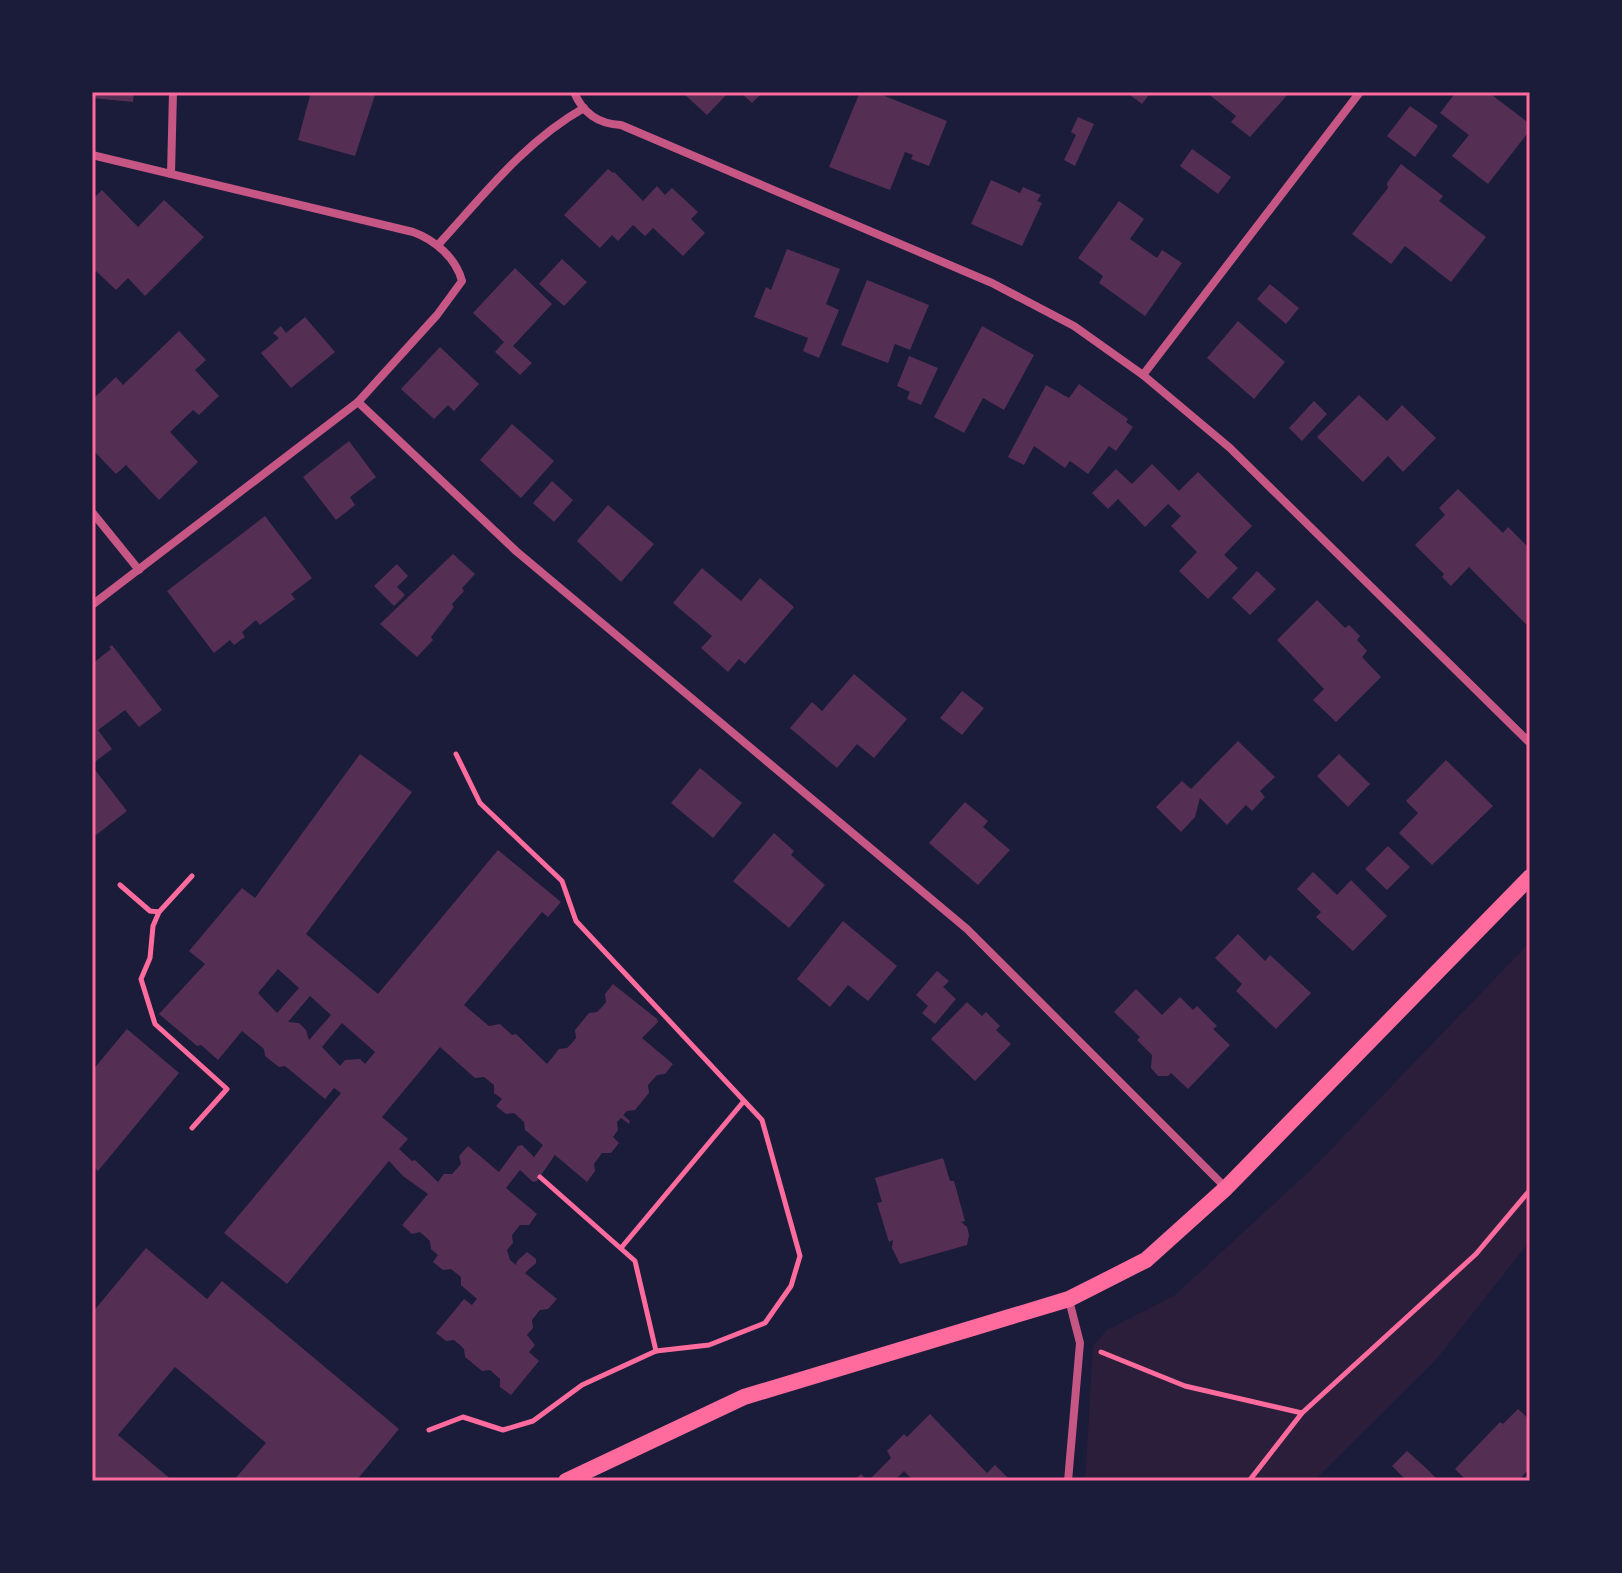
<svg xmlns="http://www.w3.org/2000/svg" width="1622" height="1573" viewBox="0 0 1622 1573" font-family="'Nunito Sans',sans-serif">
<rect width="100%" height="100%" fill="#1b1b3a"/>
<path fill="#2a1e3b" d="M1530,942V1241L1435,1361L1314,1481H1085L1093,1346L1107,1330L1175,1295L1315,1166Z"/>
<g fill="#542f53" fill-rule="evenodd">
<path d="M92,92H134L133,102L92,98Z"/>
<path d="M311,92H376L355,156L298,140Z"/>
<path d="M682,92H729L707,115Z"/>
<path d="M740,92H763L752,103Z"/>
<path d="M860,92H875L947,121L929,166L911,159L913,155L905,152L890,190L829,167Z"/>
<path d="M1126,92H1151L1142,104Z"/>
<path d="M1206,92H1290L1250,137L1231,122L1236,116Z"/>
<path d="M1456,92H1488L1530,124V130L1488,184L1452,156L1469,135L1440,113Z"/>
<path d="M1410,106L1438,126L1415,157L1387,136Z"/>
<path d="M1078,117L1094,124L1075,166L1064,160L1076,135L1071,132Z"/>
<path d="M1192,149L1231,177L1218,194L1180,166Z"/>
<path d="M1401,164L1443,196L1439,201L1486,237L1451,282L1405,246L1391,264L1352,234L1388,188L1387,183Z"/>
<path d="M608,169L613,173L614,172L643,201L657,186L665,195L672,188L698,212L691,219L705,233L683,256L653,228L645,236L633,225L618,241L612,235L600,248L564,215Z"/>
<path d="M991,180L1020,193L1023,187L1041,195L1037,201L1042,203L1022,246L971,224Z"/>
<path d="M102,190L138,227L164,200L204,237L145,296L128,278L116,290L96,271L92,275V200Z"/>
<path d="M1119,201L1144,219L1130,239L1157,258L1162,250L1182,263L1145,316L1099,283L1103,276L1078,258Z"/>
<path d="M787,249L840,269L826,304L839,310L819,358L803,351L808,338L754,317L766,287L771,290Z"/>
<path d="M562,259L587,282L564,306L539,284Z"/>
<path d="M515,268L552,304L513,346L532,363L520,375L495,352L504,342L473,313Z"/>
<path d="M867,280L929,305L910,350L895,344L888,363L841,345Z"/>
<path d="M1270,284L1299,308L1286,324L1257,299Z"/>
<path d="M305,317L335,352L291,388L261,353L279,338L273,333L281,326L286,333Z"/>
<path d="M1238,321L1285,362L1254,399L1207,358Z"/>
<path d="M982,326L1034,355L1004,410L983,398L964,433L934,417Z"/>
<path d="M179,331L206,360L195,370L219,396L199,415L193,410L170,432L198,462L159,500L126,465L116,474L92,449V400L116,377L123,385Z"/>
<path d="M440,347L479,384L454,411L448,405L434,419L401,389Z"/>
<path d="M909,356L938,368L921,405L907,399L910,392L897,386Z"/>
<path d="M1079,384L1128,419L1126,422L1133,427L1116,451L1109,446L1088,474L1070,461L1065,468L1034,446L1024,465L1008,457L1046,385L1069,398Z"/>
<path d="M1359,395L1387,421L1402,405L1436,438L1403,472L1388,456L1363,482L1317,437Z"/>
<path d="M1314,401L1327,414L1302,441L1289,428Z"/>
<path d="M512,424L554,461L521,498L480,460Z"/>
<path d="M349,441L376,477L350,497L355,505L336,520L303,477Z"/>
<path d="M1152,464L1179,491L1198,472L1252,526L1224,555L1238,568L1208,599L1179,571L1197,552L1171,526L1181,516L1168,504L1145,527L1118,499L1108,509L1092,493L1116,469L1132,484Z"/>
<path d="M552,481L573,500L554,522L533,503Z"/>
<path d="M1458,489L1503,533L1508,527L1530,549V628L1469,567L1451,586L1442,577L1444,574L1415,545L1445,515L1439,508Z"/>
<path d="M608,505L654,544L621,582L577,541Z"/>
<path d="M265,516L312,578L291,594L295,599L260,625L256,620L242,632L245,637L234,645L230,640L214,653L167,591Z"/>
<path d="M453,554L475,574L462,588L464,591L452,604L454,607L431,637L433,640L417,657L380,624Z"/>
<path d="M397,564L408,576L397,587L405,595L394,606L374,586Z"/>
<path d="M702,568L741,601L760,578L794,607L745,664L739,659L728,672L701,648L712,636L673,603Z"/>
<path d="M1257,571L1276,589L1250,615L1232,598Z"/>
<path d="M1317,600L1345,628L1349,625L1360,636L1357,640L1367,651L1362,657L1381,677L1336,722L1313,700L1324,689L1277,640Z"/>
<path d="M112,645L162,710L139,727L125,710L98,730L112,749L92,764V664L111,649L109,647Z"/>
<path d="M854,674L907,719L874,758L857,744L837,768L790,728L812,702L822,711Z"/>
<path d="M962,691L984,708L962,735L940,718Z"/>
<path d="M1238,741L1275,777L1260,791L1265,797L1252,811L1246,805L1227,825L1200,798L1195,817L1181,832L1156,807L1182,781L1191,789Z"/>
<path d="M360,754L412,792L306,934L378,994L498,850L561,902L548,917L542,912L464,1005L489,1026L500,1024L512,1035L516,1034L547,1064L559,1049L567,1048L572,1043L576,1038L575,1030L589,1013L597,1012L602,1007L606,1002L605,994L613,984L657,1019L658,1022L642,1038L673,1064L665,1074L657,1075L648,1085L649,1093L635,1110L627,1111L623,1115L630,1121L629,1124L621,1118L617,1122L618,1130L613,1137L619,1143L611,1153H602L594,1164L595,1171L587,1182L555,1155L537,1181L533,1182L520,1170L506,1188L537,1214L529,1225H520L512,1235L513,1243L507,1250L510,1260L516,1265L517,1261L527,1252L536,1259V1263L525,1273L557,1299L548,1309L540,1310L532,1320L533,1328L527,1335L535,1345L529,1352L539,1361L511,1395L500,1387V1379L490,1370L482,1371L465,1357L464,1349L460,1345L454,1340L446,1341L436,1333L464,1299L472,1305L477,1299L461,1285V1277L451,1269L443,1270L433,1262L438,1255L431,1249L430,1241L420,1232L412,1234L402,1225L428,1194L403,1176L389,1161L287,1284L224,1233L341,1093L334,1088L325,1099L285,1066L279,1067L265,1056L264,1049L242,1031L218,1060L201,1045L197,1046L159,1014L205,964L189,951L242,888L255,898ZM278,969L299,988L277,1013L258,993ZM310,996L331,1015L309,1040L306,1030L299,1023L288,1022ZM342,1023L375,1052L365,1064L360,1059L345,1060L340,1066L322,1047ZM440,1047L475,1078L484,1077L494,1085V1093L502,1099L496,1106L506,1114L514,1113L524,1122L525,1130L543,1145L534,1157L522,1145L518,1146L499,1172L468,1146L459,1156L461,1164L452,1174H444L438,1182L415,1160L412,1161L399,1149L408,1139L382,1117Z"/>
<path d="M1339,754L1370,784L1348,807L1317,776Z"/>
<path d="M1446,760L1493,806L1432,865L1399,833L1418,813L1406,801Z"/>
<path d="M92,766L127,811L96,835L92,829Z"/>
<path d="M700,768L742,803L713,838L671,803Z"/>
<path d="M965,802L988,821L983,827L1010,850L978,885L929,843Z"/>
<path d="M774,833L794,851L791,855L825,885L789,928L733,881Z"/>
<path d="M1388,846L1410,867L1387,890L1365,869Z"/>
<path d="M1313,872L1337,895L1351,880L1387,916L1353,951L1316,917L1321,912L1297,889Z"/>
<path d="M843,921L897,966L868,1001L848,985L830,1007L797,979Z"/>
<path d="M1238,934L1265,961L1270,955L1311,993L1276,1029L1236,991L1242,984L1215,958Z"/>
<path d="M937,971L949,981L943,987L956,999L935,1024L922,1013L928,1006L916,995Z"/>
<path d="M1136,989L1162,1015L1180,997L1193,1010L1197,1006L1217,1026L1213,1029L1230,1045L1188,1089L1171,1073L1168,1076H1158L1151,1068L1152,1055L1137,1040L1140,1037L1114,1012Z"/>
<path d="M967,1002L982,1016L986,1012L1000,1026L996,1030L1011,1044L975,1081L931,1039Z"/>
<path d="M127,1029L179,1073L98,1171L92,1166V1071Z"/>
<path d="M943,1158L950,1181H954L965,1221L961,1222L967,1227L969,1235L967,1245L900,1264L892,1248L893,1240L889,1242L877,1203L882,1202L875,1178Z"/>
<path d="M146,1248L207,1299L222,1281L399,1429L356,1481H233L266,1443L175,1367L118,1435L173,1481H92V1313Z"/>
<path d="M1518,1409L1530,1420V1468L1518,1481H1467L1455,1469L1500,1422L1503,1424Z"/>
<path d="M930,1414L987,1473L995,1465L1011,1481H914L904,1471L894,1481H853L861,1474L868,1481L891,1458L887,1451L904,1434L907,1437Z"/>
<path d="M1407,1451L1428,1470L1439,1481H1407L1392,1466Z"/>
</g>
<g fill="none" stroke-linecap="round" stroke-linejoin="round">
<g stroke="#ff6b9d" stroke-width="5">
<path d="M120,885L150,911L159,912"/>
<path d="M192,1128L227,1089L155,1024L141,979L150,958L153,926L159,912L192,876"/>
<path d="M540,1177L635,1261L656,1351"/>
<path d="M621,1248L744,1101"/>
<path d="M1101,1352L1185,1386L1302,1413"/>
<path d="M429,1430L463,1417L503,1430L533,1421L582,1385L656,1351L709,1345L765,1323L791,1286L800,1256L762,1120L576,921L562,881L480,803L456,754"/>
<path d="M1249,1481L1302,1413L1476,1254L1530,1190"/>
</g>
<g stroke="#c65784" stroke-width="8">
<path d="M574,92C583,114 599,124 621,125L992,283L1074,326L1143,375L1230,448L1530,743"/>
<path d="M92,155L413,232C435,240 456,258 462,281L437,315L358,402L92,605"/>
<path d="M171,174L173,92"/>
<path d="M438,245C482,197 525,141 584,108"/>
<path d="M1143,375L1360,92"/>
<path d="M358,402L516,551L967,929L1226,1188"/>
<path d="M92,512L139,570"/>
<path d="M1068,1481L1080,1343L1069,1300"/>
</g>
<path stroke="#ff6b9d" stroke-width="16" d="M566,1481L744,1397L1069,1299L1146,1260L1226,1188L1530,877"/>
</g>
<rect width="1622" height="1573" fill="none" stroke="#1b1b3a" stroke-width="188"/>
<rect x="94" y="94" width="1434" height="1385" fill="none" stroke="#ff6b9d" stroke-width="3"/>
</svg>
